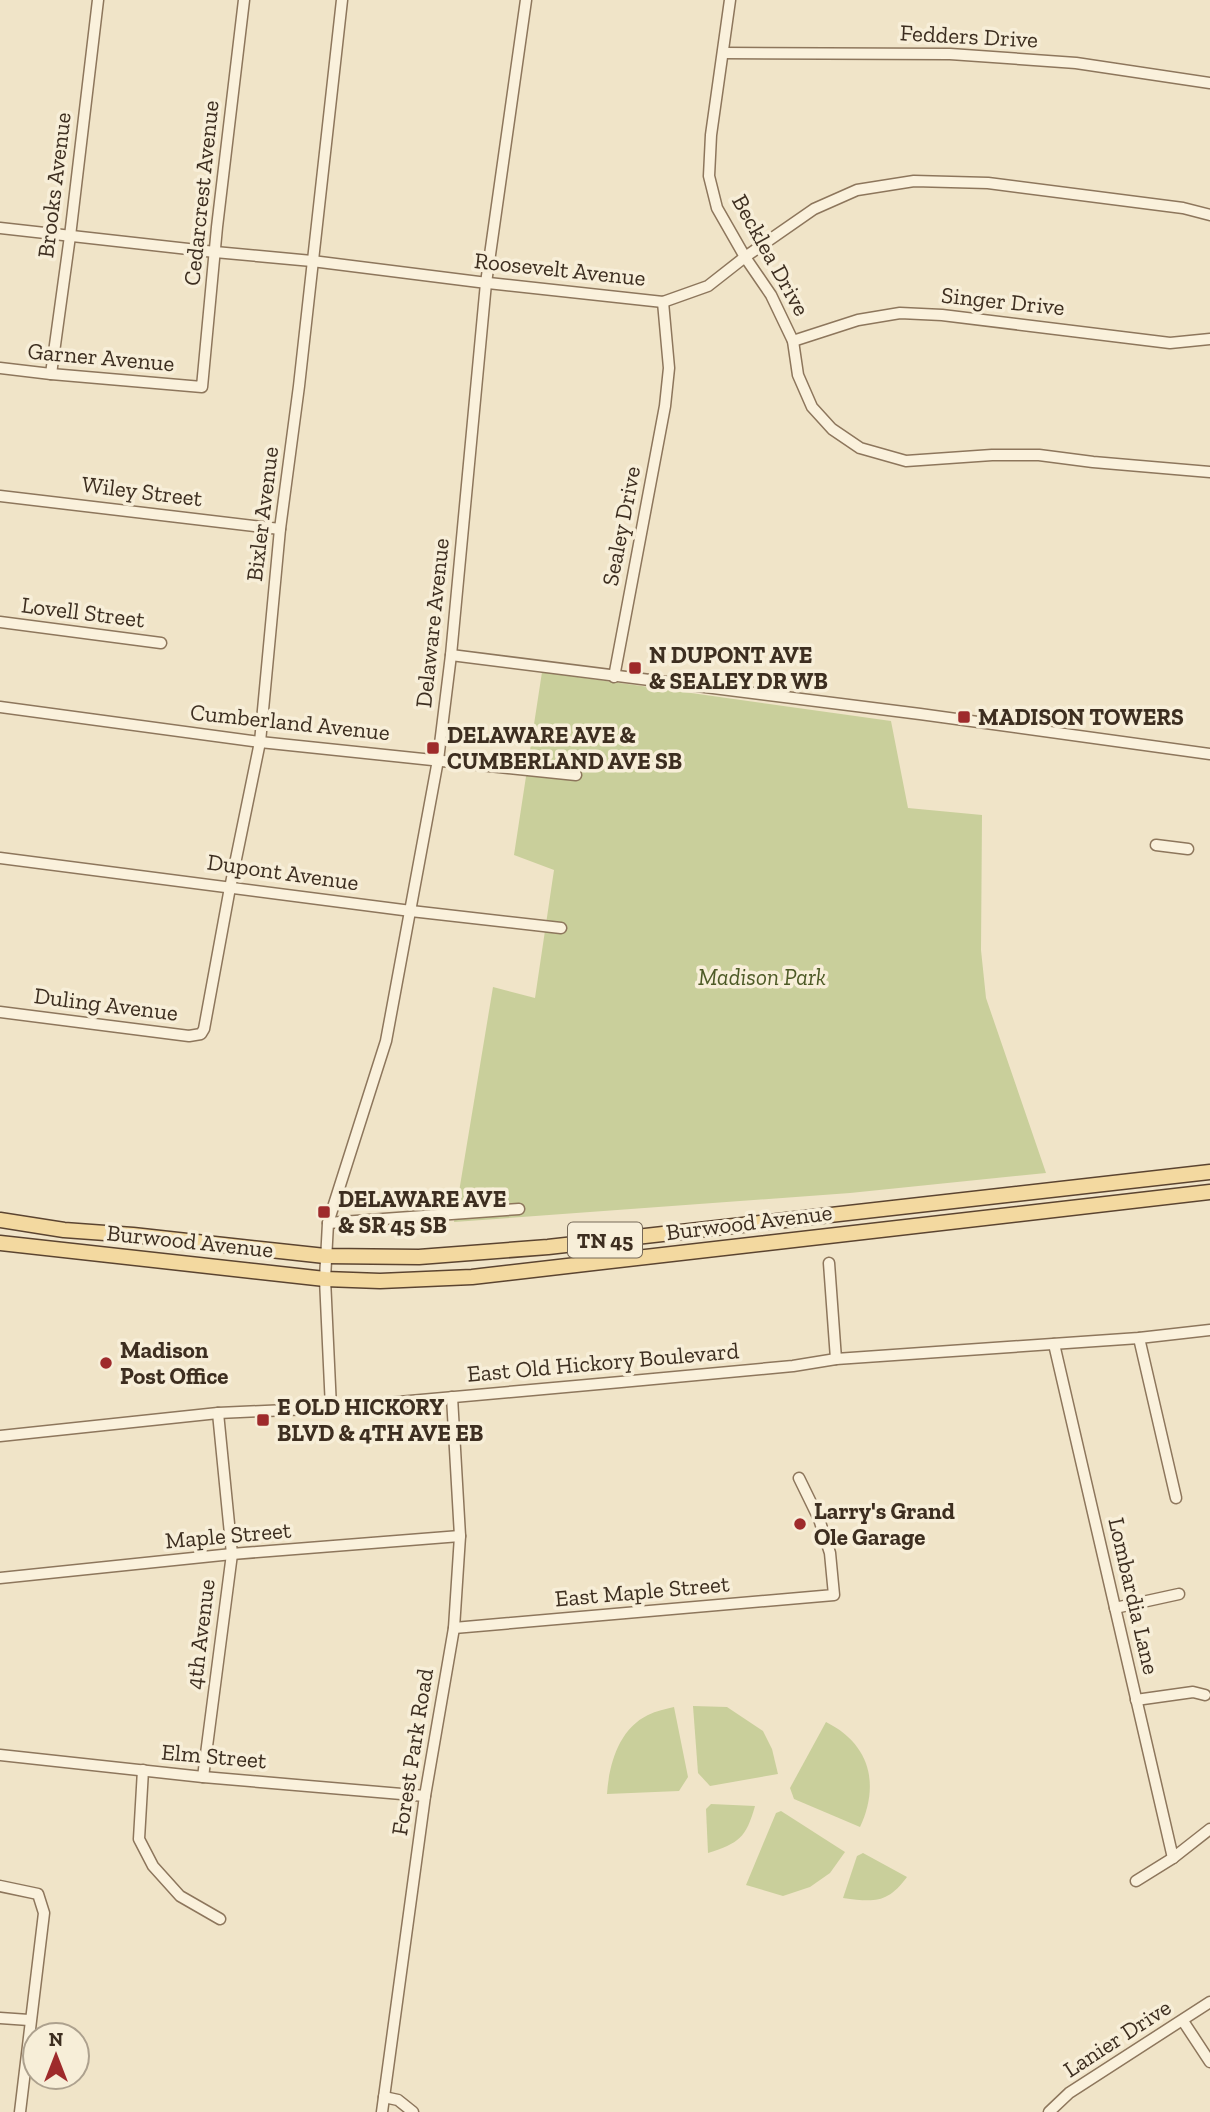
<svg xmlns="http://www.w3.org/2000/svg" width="1210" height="2112" viewBox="0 0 1210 2112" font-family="'Zilla Slab',serif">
<rect width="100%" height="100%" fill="#f0e4c8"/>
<g fill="#c9cf9b">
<path d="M542,672L891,721L908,808L982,815L981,950L986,998L1046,1173L850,1193L454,1222L493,987L535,998L554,870L514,855Z"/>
<path d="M693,1706L727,1707L763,1731L772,1749L778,1774L710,1786L698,1773Z"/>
<path d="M674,1707L688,1777L679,1791L607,1794C609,1764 619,1729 648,1715C656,1711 666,1709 674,1707Z"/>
<path d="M826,1722C870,1744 880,1784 860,1827L794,1799L790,1788Z"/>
<path d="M711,1804L755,1806C746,1838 739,1843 708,1853L706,1809Z"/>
<path d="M781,1811L845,1852L830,1873L810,1887L783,1896L746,1885L776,1813Z"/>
<path d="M863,1853L907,1877C887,1904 874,1902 843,1898L857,1856Z"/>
</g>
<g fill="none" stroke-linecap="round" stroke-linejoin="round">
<g stroke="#8d765c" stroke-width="13">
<g id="minor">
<path d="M730,0L711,135L709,176L717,208L745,257L771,295L793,341L798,375L812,407L832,429L860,448L906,461L992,455H1039L1093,462L1210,472"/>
<path d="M724,53L950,54L1076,63L1210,83"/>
<path d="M0,228L215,252L312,261L479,282L663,302L708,286L745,257L814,209L857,190L914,181L988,183L1183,208L1210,215"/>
<path d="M793,341L858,320L900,313L942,315L1170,343L1210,339"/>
<path d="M0,368L51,374L202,387L217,227L244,0"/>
<path d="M51,374L70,236L98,0"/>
<path d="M0,496L280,529"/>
<path d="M0,622L161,643"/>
<path d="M451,655L920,714L1210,754"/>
<path d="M614,677L665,406L669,368L663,302"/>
<path d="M0,707L260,742L576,775"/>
<path d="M1156,845L1188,849"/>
<path d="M0,858L411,911L561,928"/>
<path d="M0,1012L189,1036L201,1034L204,1029L229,893L260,742L280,529L299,386L342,0"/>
<path d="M328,1223L519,1209"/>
<path d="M829,1263L836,1359"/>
<path d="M1139,1338L1176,1498"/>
<path d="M1054,1344L1173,1858"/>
<path d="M331,1408L325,1279L328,1223L386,1041L438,760L451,655L486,283L526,0"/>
<path d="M0,1436L218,1413L331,1408L621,1382L793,1366L836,1359L1139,1338L1210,1330"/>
<path d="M0,1578L232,1554L460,1536"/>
<path d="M1115,1608L1179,1594"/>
<path d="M454,1628L834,1595L830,1553L819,1519L799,1478"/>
<path d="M1136,1700L1193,1692L1205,1695"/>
<path d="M0,1755L203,1777L425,1796"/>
<path d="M143,1770L139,1839L153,1866L180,1896L220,1919"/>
<path d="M203,1777L232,1554L218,1413"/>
<path d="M1136,1881L1173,1858L1210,1829"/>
<path d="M0,1886L38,1894L44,1913L20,2112"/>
<path d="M0,2018L29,2020"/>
<path d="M1183,2021L1210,2062"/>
<path d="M384,2097L398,2100L413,2112"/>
<path d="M382,2112L425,1796L454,1628L460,1536L452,1397"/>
<path d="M1049,2112L1069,2093L1210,2002"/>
</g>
</g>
<g stroke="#5b4430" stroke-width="17">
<g id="major">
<path d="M0,1220L64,1230L133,1235L325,1256L419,1257L548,1247L1210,1172"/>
<path d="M0,1243L325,1279L380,1281L472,1277L1210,1192"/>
</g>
</g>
<use href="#minor" stroke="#faf1dc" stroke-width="10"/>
<use href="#major" stroke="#f3d9a0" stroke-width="14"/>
</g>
<g fill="#9e2a2b" stroke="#f7eed8" stroke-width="2.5">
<rect x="628" y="661" width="14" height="14" rx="3.5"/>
<rect x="957" y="710" width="14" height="14" rx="3.5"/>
<rect x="426" y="741" width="14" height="14" rx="3.5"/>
<rect x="317" y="1205" width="14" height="14" rx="3.5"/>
<circle cx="106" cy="1363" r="7"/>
<rect x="256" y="1413" width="14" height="14" rx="3.5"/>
<circle cx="800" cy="1524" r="7"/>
</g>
<g text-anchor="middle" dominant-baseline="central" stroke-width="7" stroke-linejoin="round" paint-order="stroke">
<rect fill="#f7eed8" stroke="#756857" stroke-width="2" x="568" y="1222.5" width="74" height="35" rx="5"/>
<g font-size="21" font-weight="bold" fill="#3d2e20">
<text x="605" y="1240">TN 45</text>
</g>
<g font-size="23" fill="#3d2e20" stroke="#f7eed8">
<text transform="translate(969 36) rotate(3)">Fedders Drive</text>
<text transform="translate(54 185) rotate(-83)">Brooks Avenue</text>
<text transform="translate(201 193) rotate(-84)">Cedarcrest Avenue</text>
<text transform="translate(771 255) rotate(61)">Becklea Drive</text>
<text transform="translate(560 269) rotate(6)">Roosevelt Avenue</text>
<text transform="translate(1003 301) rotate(6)">Singer Drive</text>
<text transform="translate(101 357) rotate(5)">Garner Avenue</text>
<text transform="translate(142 491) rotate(7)">Wiley Street</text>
<text transform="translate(262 514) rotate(-83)">Bixler Avenue</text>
<text transform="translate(621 526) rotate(-79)">Sealey Drive</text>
<text transform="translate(83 612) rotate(7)">Lovell Street</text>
<text transform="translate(432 623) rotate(-84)">Delaware Avenue</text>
<text transform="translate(290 722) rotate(6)">Cumberland Avenue</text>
<text transform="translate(283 872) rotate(8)">Dupont Avenue</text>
<text transform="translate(106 1004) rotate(7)">Duling Avenue</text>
<text transform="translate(749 1222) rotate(-7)">Burwood Avenue</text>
<text transform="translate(190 1241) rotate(6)">Burwood Avenue</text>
<text transform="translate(603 1362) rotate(-5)">East Old Hickory Boulevard</text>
<text transform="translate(228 1535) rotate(-5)">Maple Street</text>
<text transform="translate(642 1591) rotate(-5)">East Maple Street</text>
<text transform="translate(1134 1596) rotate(77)">Lombardia Lane</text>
<text transform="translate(200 1634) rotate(-83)">4th Avenue</text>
<text transform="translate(412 1752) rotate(-81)">Forest Park Road</text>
<text transform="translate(214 1756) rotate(5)">Elm Street</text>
<text transform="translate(1117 2038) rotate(-33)">Lanier Drive</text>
</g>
<g font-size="23" font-weight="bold" fill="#3d2e20" stroke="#f7eed8" text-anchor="start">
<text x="649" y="655">N DUPONT AVE<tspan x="649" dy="26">&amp; SEALEY DR WB</tspan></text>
<text x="978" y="717">MADISON TOWERS</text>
<text x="447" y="735">DELAWARE AVE &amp;<tspan x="447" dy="26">CUMBERLAND AVE SB</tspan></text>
<text x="338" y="1199">DELAWARE AVE<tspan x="338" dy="26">&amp; SR 45 SB</tspan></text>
<text x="120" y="1350">Madison<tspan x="120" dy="26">Post Office</tspan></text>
<text x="277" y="1407">E OLD HICKORY<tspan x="277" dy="26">BLVD &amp; 4TH AVE EB</tspan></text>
<text x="814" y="1511">Larry's Grand<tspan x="814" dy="26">Ole Garage</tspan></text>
</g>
<g font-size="23" font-style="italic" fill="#4d5a26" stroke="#f7eed8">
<text x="762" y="977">Madison Park</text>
</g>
</g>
<g transform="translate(56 2056)"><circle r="33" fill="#f7eed8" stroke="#ada18e" stroke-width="2"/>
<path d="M0-5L12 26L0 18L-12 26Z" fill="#9e2a2b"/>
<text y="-10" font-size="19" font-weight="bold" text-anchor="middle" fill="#3d2e20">N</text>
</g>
</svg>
